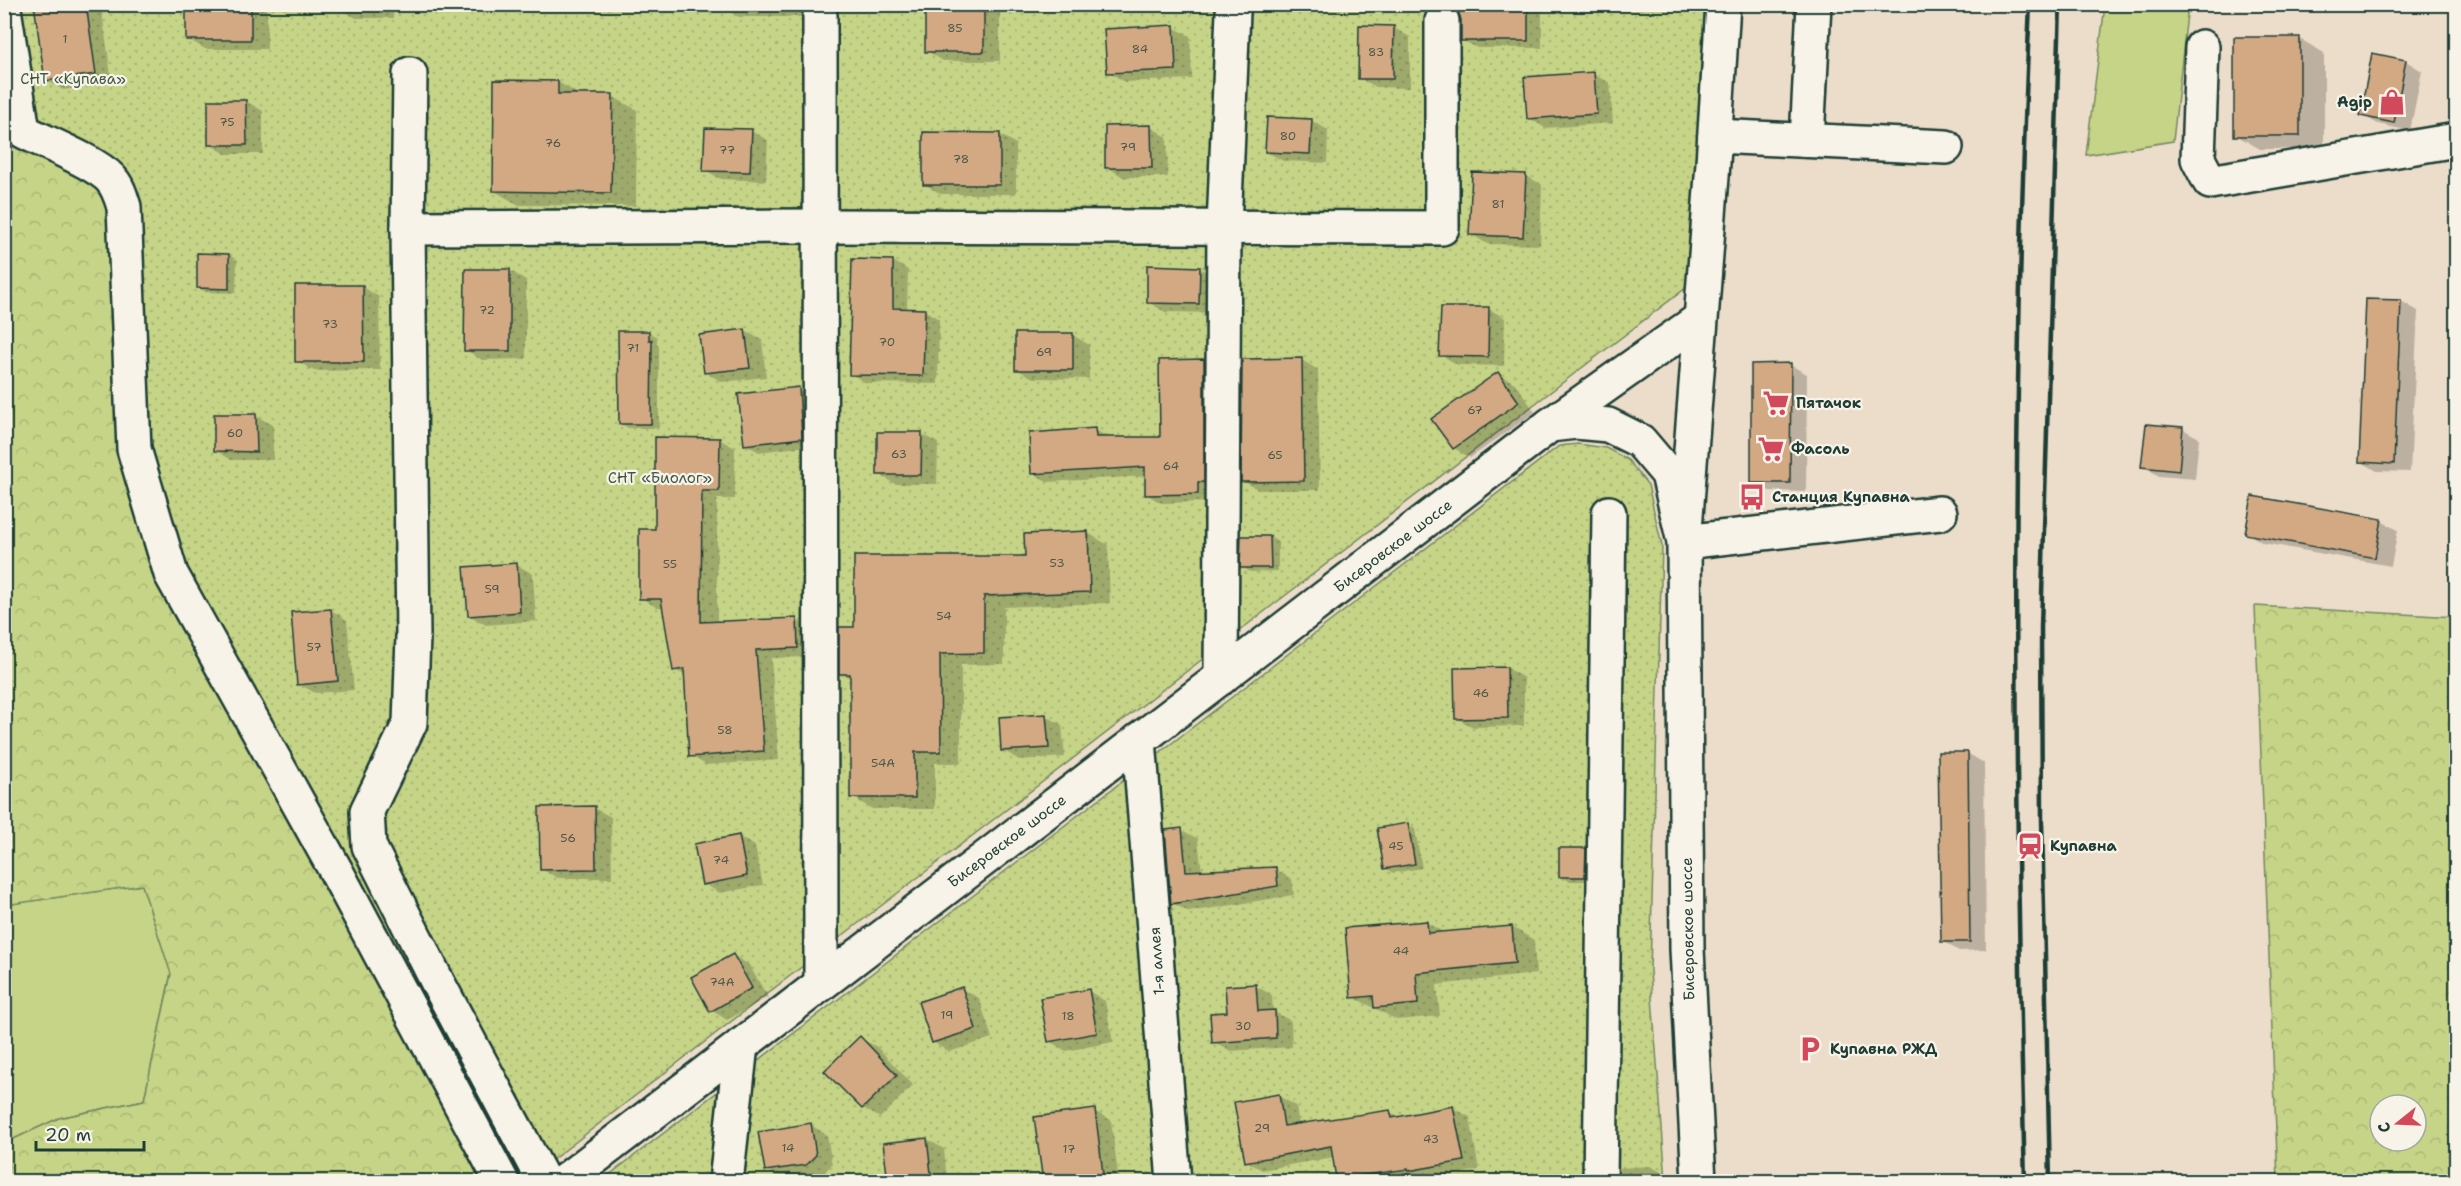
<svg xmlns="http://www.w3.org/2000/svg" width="2461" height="1186" viewBox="0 0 2461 1186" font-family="'Shantell Sans',sans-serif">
<defs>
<pattern id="forest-crowns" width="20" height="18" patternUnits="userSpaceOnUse" patternTransform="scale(1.5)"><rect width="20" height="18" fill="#c6d487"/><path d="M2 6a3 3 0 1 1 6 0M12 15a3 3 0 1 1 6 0" fill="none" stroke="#aab775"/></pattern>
<pattern id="garden-dots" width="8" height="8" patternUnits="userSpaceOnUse" patternTransform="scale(1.5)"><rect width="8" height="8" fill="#c6d487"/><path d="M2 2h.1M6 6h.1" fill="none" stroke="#aab775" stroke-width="1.8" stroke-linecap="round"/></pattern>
</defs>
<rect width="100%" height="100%" fill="#ecddca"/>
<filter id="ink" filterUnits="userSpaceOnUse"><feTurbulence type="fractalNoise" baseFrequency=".0167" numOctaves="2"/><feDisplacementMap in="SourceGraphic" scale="12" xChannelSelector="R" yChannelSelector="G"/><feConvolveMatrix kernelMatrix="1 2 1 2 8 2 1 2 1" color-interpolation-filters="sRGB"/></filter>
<g filter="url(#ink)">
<g fill="#c6d487" stroke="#72885e" stroke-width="1.5">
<path d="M2105,5H2188L2173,141L2086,155Z"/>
<path d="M142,885L171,973L144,1100L59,1118L5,1143L4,905Z"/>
</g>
<g fill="url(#forest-crowns)" stroke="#72885e" stroke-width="1.5" fill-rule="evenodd">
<path d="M4,122L96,168L502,1181H5V1143L59,1118L144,1100L171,974L142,885L5,905Z"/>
<path d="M2255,606L2456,617V1181H2278ZM2380,1105H2416V1141H2380Z"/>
</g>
<g fill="url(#garden-dots)" stroke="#72885e" stroke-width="1.5">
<path d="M4,5H1723L1704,274L821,952L525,1181H502L171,574L134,449L124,207L96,168L5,122Z"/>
<path d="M1578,444L1606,448L1628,460L1648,485L1662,546L1650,971L1666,1181L600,1182L1559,446Z"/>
</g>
<g fill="#0003">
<path d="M36,4H101L112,83L63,90L46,80Z"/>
<path d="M188,4H267V49H205L188,39Z"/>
<path d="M339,4H394L393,18H356L339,8Z"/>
<path d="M722,4H815L814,17H739L722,7Z"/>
<path d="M927,4H1000V61H943L927,51Z"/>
<path d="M1457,4H1542V48H1477L1462,40V20Z"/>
<path d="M1173,27L1190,36L1192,79L1125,82L1108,72Z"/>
<path d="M1394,28L1410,37V88L1376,87L1359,78Z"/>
<path d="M2300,39L2324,53V149H2260L2236,135Z"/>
<path d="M2406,61L2422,71L2410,131L2378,124L2362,115Z"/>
<path d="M1593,74L1610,83L1613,123L1545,128L1529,118Z"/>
<path d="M496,81L558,82L582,96H612L637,110L636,206L519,205L494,191Z"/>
<path d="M246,101L263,111V154H226L209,144Z"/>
<path d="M1311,120L1328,130L1327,163L1283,161L1267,152Z"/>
<path d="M1151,127L1167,137L1168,177H1123L1107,167Z"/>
<path d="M751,131L768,140L766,181L721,179L705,170Z"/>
<path d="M999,134L1016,144V194H941L924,184Z"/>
<path d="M1525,175L1542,185L1540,245L1487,244L1471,234Z"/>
<path d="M229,255L237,260L236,293L206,292L198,288Z"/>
<path d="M893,261L908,270L907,310H924L939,319L938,384L866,383L851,374Z"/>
<path d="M1199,268L1216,278L1215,313L1165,312L1148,302Z"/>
<path d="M509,270L526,280V359L482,360L466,350Z"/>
<path d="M363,287L379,297L380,370L314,371L297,361Z"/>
<path d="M2368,300L2401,301L2418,311L2410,472L2377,471L2360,461Z"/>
<path d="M1489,309L1505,318L1504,366L1458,365L1441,355Z"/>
<path d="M745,331L762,340L766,377L722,382L705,372Z"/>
<path d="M649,332L657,337V345L659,346V428H628L620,423Z"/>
<path d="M1073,335L1089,345V379L1033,378L1016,369Z"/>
<path d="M1302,360L1318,370L1320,490H1259L1243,481Z"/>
<path d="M1204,361L1219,370L1213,502L1161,503L1146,494V476L1048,482L1033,473L1095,430L1110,438H1161Z"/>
<path d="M1790,365L1807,374L1806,492L1769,491L1753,482Z"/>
<path d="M1498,374L1515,383L1535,412L1470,458L1454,448Z"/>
<path d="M798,389L812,397L815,445L759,452L745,444Z"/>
<path d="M216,415L256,416L273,425V460H232L216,451Z"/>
<path d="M2183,429L2199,438L2195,479L2159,476L2143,466Z"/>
<path d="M921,434L938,443L937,484H895L879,474Z"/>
<path d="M719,439L735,448V499H717V623L796,620L812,629L813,657L771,658L779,760L706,765L691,756L686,676L675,670L664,607H656L641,598L656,531Z"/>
<path d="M2381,521L2398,530L2391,566L2263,543L2247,533Z"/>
<path d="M1088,533L1108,545L1110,603L1004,607V664L961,665V763H935V809H872L852,797V679L841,673L855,628Z"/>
<path d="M1242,537H1270L1278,542V571L1250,572L1242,567Z"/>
<path d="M517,565L533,574L536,621L486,625L469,615Z"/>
<path d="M331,610L347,620L354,690L315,693L299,684Z"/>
<path d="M1507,668L1524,678V726L1473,727L1456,718V669Z"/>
<path d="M1046,716L1062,725L1065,757L1019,760L1003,750Z"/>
<path d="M1967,753L1984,763L1986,950L1959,951L1942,941Z"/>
<path d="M594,808L611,817L612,878H558L541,869Z"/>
<path d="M1407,824L1415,829L1422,868L1393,873L1385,868Z"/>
<path d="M1182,830L1198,839L1202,872L1275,869L1292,879L1294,895L1189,912L1172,903Z"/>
<path d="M739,837L755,846L763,885L720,893L704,884Z"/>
<path d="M1585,850L1593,854V881H1569L1561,876Z"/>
<path d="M1426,922L1445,933L1512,927L1534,940L1536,974L1437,985L1440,1016L1397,1020L1353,997Z"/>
<path d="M733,955L749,965L768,997L727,1020L711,1010Z"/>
<path d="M1256,986L1272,995L1273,1011L1291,1021L1292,1047L1230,1051L1214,1042L1228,1013Z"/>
<path d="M962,989L979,998L992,1038L949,1052L933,1042Z"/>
<path d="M1089,991L1105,1001L1113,1042L1066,1051L1049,1041Z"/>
<path d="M860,1038L877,1047L913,1085L880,1118L863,1108L826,1071Z"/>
<path d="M1279,1096L1296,1106L1299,1125L1390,1112L1400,1118L1453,1108L1470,1117L1479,1170L1426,1180L1422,1178L1398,1182H1343L1337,1178L1334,1157L1262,1170L1246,1161Z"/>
<path d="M1094,1111L1111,1120L1119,1182H1044Z"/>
<path d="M811,1125L827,1135L832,1164L823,1174L783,1180L766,1170Z"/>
<path d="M927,1139L944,1149L947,1182H889Z"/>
<path d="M1650,1166L1667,1175V1182H1620V1168Z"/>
</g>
<g fill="#d3a984" stroke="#1f3d34" stroke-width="1.5">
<path d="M34,4H86L96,74L45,81Z"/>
<rect x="186" y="4" width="65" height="36"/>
<rect x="925" y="4" width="59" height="48"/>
<path d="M1456,4H1528V41H1461V20Z"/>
<path d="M1174,25L1176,70L1107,73L1104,29Z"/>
<path d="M1359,25L1394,26L1393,79H1358Z"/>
<rect x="2234" y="37" width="66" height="99"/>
<path d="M2372,53L2406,60L2394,123L2360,116Z"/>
<path d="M1594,72L1597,114L1527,119L1524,77Z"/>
<path d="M494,80L558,81V94H613L611,193L493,191Z"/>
<path d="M208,100H246L247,145H208Z"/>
<path d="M1267,117L1312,119L1310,154L1265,152Z"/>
<path d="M1151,125L1152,168H1105V126Z"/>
<path d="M705,128L752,129L750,172L703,171Z"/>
<path d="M923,132L1000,133V185H923Z"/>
<path d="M1472,172L1526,174L1523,237L1469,235Z"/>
<path d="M197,253L229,254V289L197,288Z"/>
<path d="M852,259L893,260V308L925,309L923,376L849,375Z"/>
<path d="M1147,265L1200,267L1199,304L1147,303Z"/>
<path d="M465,269H510V351H464Z"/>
<path d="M295,285H363L364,362H295Z"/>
<path d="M2366,299L2401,300L2394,464L2359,462Z"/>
<path d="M1441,307H1489L1488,357L1439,356Z"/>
<path d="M745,329L750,368L704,373L699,335Z"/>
<path d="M618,331H649V340H652L651,424H619Z"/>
<rect x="1015" y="333" width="58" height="37"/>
<path d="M1302,358L1304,481L1241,482L1242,359Z"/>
<path d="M1204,359V482H1198V494L1145,495V467L1031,474L1029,433L1095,428L1096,437H1160L1159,360Z"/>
<path d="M1791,363L1790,483H1751V364Z"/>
<path d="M1498,372L1519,402L1453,449L1431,419Z"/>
<path d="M799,387L802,438L744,445L738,394Z"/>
<path d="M214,414H256L257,452L214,451Z"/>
<path d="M2146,424L2183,427L2179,471L2141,467Z"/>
<path d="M877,432H922L921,475H877Z"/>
<path d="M655,437L720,438L719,491H702L701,622L797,618L798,648L756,650L764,751L689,757L684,669L673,671L661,599H639V529H655Z"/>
<path d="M2252,496L2382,519L2375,558L2245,534Z"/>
<path d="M1088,531L1090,592L984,596V653L940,654L941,752H915V798H850V674H839V627H854V556H1025L1024,534Z"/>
<path d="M1241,536H1270L1271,568H1240Z"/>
<path d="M517,563L520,612L468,616L464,567Z"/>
<path d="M331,609L338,681L297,685L291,612Z"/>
<path d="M1507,667L1508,718L1455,719L1454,668Z"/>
<path d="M1046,714L1049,748L1001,751L999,717Z"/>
<path d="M1938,752H1968L1970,942H1941Z"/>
<path d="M595,806L596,869L540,870L539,807Z"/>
<path d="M1408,823L1415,864L1384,869L1377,828Z"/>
<path d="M1182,828L1186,871L1276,867L1278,886L1171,904L1165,830Z"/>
<path d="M739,835L747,876L702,885L694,844Z"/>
<path d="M1559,848H1586L1585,877H1559Z"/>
<path d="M1427,921L1428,933L1512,926L1515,963L1416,973L1418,1004L1374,1008L1373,996L1351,998L1345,928Z"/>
<path d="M733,954L752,988L710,1012L691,977Z"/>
<path d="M1256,984L1258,1011L1275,1010L1276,1038L1212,1043L1210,1013L1227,1012L1225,986Z"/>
<path d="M962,987L976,1029L932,1043L918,1002Z"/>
<path d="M1089,989L1097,1033L1048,1042L1040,998Z"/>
<path d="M860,1036L897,1075L862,1109L824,1071Z"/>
<path d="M1279,1094L1284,1126L1390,1110L1392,1118L1453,1106L1464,1161L1408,1171V1169L1336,1179L1331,1146L1245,1162L1234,1102Z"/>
<path d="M1095,1109L1104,1182H1043L1034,1117Z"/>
<path d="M811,1123L816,1155L806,1165L765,1171L758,1132Z"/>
<path d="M927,1138L932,1182H888L883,1143Z"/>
</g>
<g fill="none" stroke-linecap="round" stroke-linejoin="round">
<g stroke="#1f3d34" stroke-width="38">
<g id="minor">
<path d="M1723,4L1713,163L1684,542L1940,513"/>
<path d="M4,9L23,131C44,142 95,162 110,178C118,186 121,197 124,207L134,449L171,574L336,871L502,1182"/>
<path d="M820,15L821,984"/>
<path d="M2202,47L2198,159L2210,182L2456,140"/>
<path d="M410,74L408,228L413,636L410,723L367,811L369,846L438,983L544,1182"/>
<path d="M1715,136L1946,147"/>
<path d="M1807,140L1814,4"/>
<path d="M408,228L818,226L1442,228V21"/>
<path d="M1550,425L1700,319"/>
<path d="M1221,678L1224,227L1233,12"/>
<path d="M1139,740L1174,1182"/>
<path d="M726,1182L741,1045"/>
<path d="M1600,1182L1609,513"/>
</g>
</g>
<g stroke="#1f3d34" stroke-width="38">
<path id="major" d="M563,1182L1550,425L1576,422L1608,425L1640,441L1668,474L1684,542L1687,949L1699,1182"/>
</g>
<use href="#minor" stroke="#f7f3e8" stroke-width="33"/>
<use href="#major" stroke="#f7f3e8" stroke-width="33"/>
<g stroke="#1f3d34" stroke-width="4.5">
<path d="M2025,1182C2014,789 2011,396 2030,4"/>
<path d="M2050,1182L2042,819L2041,628L2060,4"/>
</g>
</g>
</g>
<defs>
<g id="shop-bare" transform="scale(2.07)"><path d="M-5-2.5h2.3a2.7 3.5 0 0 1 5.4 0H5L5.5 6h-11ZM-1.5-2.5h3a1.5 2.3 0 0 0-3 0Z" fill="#d1495b" stroke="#f7f3e8" stroke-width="2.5" paint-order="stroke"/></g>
<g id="supermarket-bare" transform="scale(2.07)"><path d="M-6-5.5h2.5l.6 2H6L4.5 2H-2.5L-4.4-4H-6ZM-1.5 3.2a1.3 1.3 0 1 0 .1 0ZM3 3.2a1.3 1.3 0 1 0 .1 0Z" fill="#d1495b" stroke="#f7f3e8" stroke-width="2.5" paint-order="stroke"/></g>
<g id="bus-bare" transform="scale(2.07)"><path d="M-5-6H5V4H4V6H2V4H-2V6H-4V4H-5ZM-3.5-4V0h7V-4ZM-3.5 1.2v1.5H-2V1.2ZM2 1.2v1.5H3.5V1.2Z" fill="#d1495b" stroke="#f7f3e8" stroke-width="2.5" paint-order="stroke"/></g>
<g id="station-bare" transform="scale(2.07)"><path d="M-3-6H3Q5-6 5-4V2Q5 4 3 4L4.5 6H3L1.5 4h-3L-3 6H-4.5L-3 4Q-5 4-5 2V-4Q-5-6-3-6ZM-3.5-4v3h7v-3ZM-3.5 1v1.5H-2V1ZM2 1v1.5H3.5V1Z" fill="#d1495b" stroke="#f7f3e8" stroke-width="2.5" paint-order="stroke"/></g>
<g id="parking-bare" transform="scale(2.07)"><path d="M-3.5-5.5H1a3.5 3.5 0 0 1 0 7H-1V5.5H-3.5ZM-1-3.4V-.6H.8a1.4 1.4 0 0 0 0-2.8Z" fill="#d1495b" stroke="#f7f3e8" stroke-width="2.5" paint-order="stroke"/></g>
</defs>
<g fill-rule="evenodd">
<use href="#shop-bare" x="2392" y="102"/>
<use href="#supermarket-bare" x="1776" y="403"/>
<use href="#supermarket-bare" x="1771" y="449"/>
<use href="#bus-bare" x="1752" y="497"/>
<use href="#station-bare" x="2030" y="846"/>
<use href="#parking-bare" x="1810" y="1049"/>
</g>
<g text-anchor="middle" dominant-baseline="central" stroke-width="4.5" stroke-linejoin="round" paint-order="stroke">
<g font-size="12" fill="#4c5848">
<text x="955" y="28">85</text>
<text x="65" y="39">1</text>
<text x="1140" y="49">84</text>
<text x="1376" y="52">83</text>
<text x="227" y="122">75</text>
<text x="1288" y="136">80</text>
<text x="553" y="143">76</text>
<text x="1128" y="147">79</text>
<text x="727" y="150">77</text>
<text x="961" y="159">78</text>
<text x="1498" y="204">81</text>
<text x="487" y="310">72</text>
<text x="330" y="324">73</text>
<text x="887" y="342">70</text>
<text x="633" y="348">71</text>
<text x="1044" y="352">69</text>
<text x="1475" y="410">67</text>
<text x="235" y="433">60</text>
<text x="899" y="454">63</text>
<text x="1275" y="455">65</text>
<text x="1171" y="466">64</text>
<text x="1057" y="563">53</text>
<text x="670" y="564">55</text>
<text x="492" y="589">59</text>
<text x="944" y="616">54</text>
<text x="314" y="647">57</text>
<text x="1481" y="693">46</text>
<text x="725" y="730">58</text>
<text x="883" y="763">54А</text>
<text x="568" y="838">56</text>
<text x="1396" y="846">45</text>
<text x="721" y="860">74</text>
<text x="1401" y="951">44</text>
<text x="722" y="982">74А</text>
<text x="947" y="1015">19</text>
<text x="1068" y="1016">18</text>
<text x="1243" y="1026">30</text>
<text x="1262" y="1128">29</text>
<text x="1431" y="1139">43</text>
<text x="788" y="1148">14</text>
<text x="1069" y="1149">17</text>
</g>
<g font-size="15" fill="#405b45" stroke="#f7f3e8">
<text x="73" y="79">СНТ «Купава»</text>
<text x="660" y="478">СНТ «Биолог»</text>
</g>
<g font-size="15" font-weight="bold" fill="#1f3d34" stroke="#f7f3e8" text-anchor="start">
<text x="2372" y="102" text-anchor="end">Agip</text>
<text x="1796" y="403">Пятачок</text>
<text x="1791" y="449">Фасоль</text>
<text x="1772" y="497">Станция Купавна</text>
<text x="2050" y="846">Купавна</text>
<text x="1830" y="1049">Купавна РЖД</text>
</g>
<g font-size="15" fill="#1f3d34" stroke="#f7f3e8">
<text transform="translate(1393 546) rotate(-37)">Бисеровское шоссе</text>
<text transform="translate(1007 841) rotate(-37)">Бисеровское шоссе</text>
<text transform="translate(1688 929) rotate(-91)">Бисеровское шоссе</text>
<text transform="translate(1157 961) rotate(-94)">1-я аллея</text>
</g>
</g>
<rect width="2461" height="1186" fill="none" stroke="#f7f3e8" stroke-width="24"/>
<rect x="12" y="12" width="2437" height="1162" fill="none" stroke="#1f3d34" stroke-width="2" filter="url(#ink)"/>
<g transform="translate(2398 1123) rotate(252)"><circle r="28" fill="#f7f3e8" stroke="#a1aaa0" stroke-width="1.5"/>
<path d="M0-4.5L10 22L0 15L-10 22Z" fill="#d1495b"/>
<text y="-9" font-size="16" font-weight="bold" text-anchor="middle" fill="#1f3d34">С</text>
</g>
<path d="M36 1141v9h108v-9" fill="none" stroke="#1f3d34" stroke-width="3"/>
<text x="45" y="1141" font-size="18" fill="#1f3d34" stroke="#f7f3e8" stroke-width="4.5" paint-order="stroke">20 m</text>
</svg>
